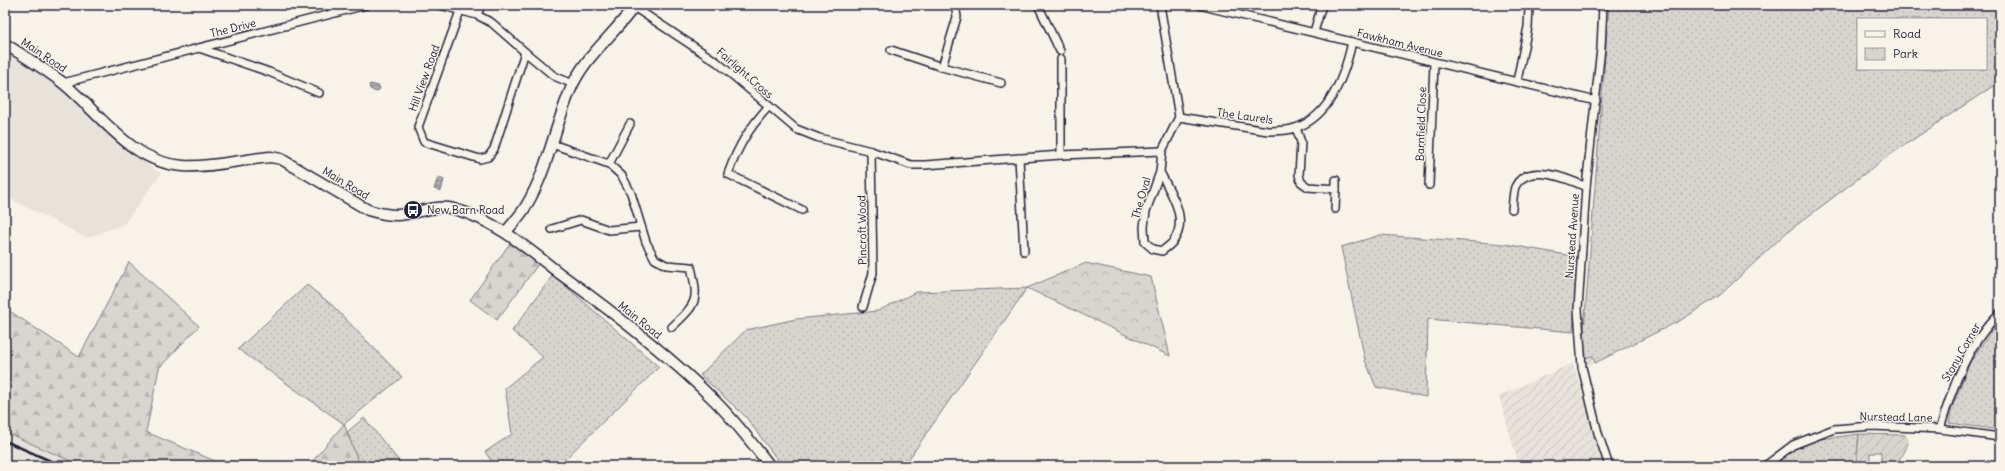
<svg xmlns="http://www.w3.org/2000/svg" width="2005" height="471" viewBox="0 0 2005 471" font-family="Delius,sans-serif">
<defs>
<pattern id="industrial-furrows" width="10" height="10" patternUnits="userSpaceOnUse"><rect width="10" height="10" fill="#e7e3db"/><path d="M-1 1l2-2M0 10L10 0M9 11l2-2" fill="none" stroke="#c6c2bd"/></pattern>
<pattern id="grass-dots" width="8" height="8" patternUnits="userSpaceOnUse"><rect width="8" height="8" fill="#d8d5cf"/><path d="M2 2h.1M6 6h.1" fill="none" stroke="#b9b7b3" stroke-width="1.8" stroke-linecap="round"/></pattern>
<pattern id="forest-firs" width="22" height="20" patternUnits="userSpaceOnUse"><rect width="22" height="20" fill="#d8d5cf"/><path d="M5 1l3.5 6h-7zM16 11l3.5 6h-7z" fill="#b9b7b3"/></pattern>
<pattern id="park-crowns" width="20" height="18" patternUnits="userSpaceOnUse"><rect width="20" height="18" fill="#d8d5cf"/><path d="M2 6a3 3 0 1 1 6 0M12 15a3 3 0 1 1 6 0" fill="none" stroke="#b9b7b3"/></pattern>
<pattern id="garden-furrows" width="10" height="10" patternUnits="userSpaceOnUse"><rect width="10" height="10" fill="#d8d5cf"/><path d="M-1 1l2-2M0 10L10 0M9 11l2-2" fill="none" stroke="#b9b7b3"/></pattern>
<pattern id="water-rules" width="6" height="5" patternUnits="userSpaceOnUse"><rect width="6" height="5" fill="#aeabad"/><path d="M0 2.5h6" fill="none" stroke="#8d8b8e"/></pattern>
</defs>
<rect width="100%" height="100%" fill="#f7f3e8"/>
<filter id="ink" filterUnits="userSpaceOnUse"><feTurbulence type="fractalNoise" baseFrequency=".025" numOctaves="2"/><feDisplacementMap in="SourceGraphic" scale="8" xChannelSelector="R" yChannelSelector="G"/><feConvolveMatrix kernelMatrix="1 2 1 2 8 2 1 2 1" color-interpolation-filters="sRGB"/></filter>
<g filter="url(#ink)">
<g fill="#e7e3db">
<path d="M5,52L63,87L106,133L161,174L124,224L87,238L5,196Z"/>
<path d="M5,432L82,466H17L5,461Z"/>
</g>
<g fill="url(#industrial-furrows)">
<path d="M1593,356L1595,363L1585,367L1584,358Z"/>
<path d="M1573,363L1605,466H1519L1499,396Z"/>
</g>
<g fill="url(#grass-dots)" stroke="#7d7c85" fill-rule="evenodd">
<path d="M1609,5H2000V84H1996L1884,159L1786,233L1719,296L1681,320L1595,363L1593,356L1584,358V329ZM1858,19H1986V69H1858Z"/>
<path d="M1380,235L1505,244L1578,257L1573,332L1428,319L1426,397L1376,387L1365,360L1341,247Z"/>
<path d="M553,275L659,367L558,466H495L485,452L512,434L505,388L543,357L512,331Z"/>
<path d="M307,285L332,305L402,377L344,424L238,349Z"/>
<path d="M1027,288L904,466H782L745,416L700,375L746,330L796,319L878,311L916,292Z"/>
<path d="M2000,319V430L1949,423L1952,408L1970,362Z"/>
<path d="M364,418L403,466H360L347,432Z"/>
<path d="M1859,434L1856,466H1772L1791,450L1821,439Z"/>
</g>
<g fill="url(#forest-firs)" stroke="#7d7c85">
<path d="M510,243L539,263L497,320L470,300Z"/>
<path d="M129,262L199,326L159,368L146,432L215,461L311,463L344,424L360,466H82L5,432V308L79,357Z"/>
</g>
<path fill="url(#park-crowns)" stroke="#7d7c85" d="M1086,263L1151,277L1170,356L1027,288Z"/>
<path fill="url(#garden-furrows)" stroke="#7d7c85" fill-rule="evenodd" d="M1859,434L1905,435L1908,443L1896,466H1856ZM1875,452H1881V460H1870V453H1875Z"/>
<g fill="url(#water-rules)" stroke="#76747f">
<path d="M370,84L379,86L380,89L376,92L370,89L369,85Z"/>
<path d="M438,177L444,180L441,191L434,189Z"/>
</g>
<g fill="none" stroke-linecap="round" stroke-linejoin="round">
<g stroke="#22223b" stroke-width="10">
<g id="street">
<path d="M440,5L477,15L492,23L525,52L554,76L573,84"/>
<path d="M1038,5L1060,51"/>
<path d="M1199,5L1596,101"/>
<path d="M1603,5L1601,48L1586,187L1578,309L1582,367L1598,433L1609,466"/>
<path d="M634,7L717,62L796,129L819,138L871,151L911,165H925L1061,155L1162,151"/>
<path d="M460,11L418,127L424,142L480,159L488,157L494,149L525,52"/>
<path d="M477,15L481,5"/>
<path d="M1314,32L1322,5"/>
<path d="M199,48L269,72L319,93"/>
<path d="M891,50L942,67L1001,83"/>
<path d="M1061,59V155"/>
<path d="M942,67L957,17L955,5"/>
<path d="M1517,81L1528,27L1529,8"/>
<path d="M63,83L366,5"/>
<path d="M769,106C749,128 738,146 728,174L802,210"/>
<path d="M1179,117L1268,131C1277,131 1287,131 1295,128C1330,117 1345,74 1352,42"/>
<path d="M1296,128L1301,142L1299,175L1301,182L1308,187L1336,189L1335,209"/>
<path d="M552,144L609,164L622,176L631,193L646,242L655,259L666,265L691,267C699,302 697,303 672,327"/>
<path d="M1019,158L1024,251"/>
<path d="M609,164L630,124"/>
<path d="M1160,172C1170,192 1189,218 1174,240C1172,244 1166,248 1162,251L1153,249L1145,242L1144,227L1146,211L1160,172L1162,151L1179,117L1160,5"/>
<path d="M1429,185L1434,63"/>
<path d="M1336,189V180"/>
<path d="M1512,209C1513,202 1513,193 1515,187C1527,161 1569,179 1586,187"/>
<path d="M552,229L581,220L609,230L641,227"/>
<path d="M863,307L873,273L871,151"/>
<path d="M1940,429C1952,388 1968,343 2000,313"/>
<path d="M1765,466L1793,445L1834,429L1872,426L1940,429L2000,437"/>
</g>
</g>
<g stroke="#22223b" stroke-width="13">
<g id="secondary">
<path d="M5,44C24,56 45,69 63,83C100,113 131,163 183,166C212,168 242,159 271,157L281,159L368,210C378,213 387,215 397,215C416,214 436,204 454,209C495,220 527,248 559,273C613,312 668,354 715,401C735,421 753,444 770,466"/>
<path d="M506,232C512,224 521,215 526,206C549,168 555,123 573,84C588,53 616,33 635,5"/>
</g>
</g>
<use href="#street" stroke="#f7f3e8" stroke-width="7"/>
<use href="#secondary" stroke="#f7f3e8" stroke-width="10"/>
<path stroke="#22223b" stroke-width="2.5" d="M5,441L62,466"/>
</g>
</g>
<defs>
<g id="bus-disc" transform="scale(1)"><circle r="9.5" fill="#22223b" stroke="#f7f3e8"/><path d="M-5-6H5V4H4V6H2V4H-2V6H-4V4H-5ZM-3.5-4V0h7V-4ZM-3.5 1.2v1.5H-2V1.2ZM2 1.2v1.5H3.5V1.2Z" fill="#fff"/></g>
</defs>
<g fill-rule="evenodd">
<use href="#bus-disc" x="413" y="210"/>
</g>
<g text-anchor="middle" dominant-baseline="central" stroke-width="3" stroke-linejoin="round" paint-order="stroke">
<g font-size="11" fill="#22223b" stroke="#f7f3e8">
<text transform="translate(233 28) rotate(-14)">The Drive</text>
<text transform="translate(1400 43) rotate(14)">Fawkham Avenue</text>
<text transform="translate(44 55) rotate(34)">Main Road</text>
<text transform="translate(745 73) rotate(41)">Fairlight Cross</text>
<text transform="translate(424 78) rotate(-70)">Hill View Road</text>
<text transform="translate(1245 116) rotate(8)">The Laurels</text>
<text transform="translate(1421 124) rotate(-88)">Barnfield Close</text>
<text transform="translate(346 183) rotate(31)">Main Road</text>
<text transform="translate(1141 198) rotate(-74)">The Oval</text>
<text transform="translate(862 230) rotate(-91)">Pincroft Wood</text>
<text transform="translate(1572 236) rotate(-86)">Nurstead Avenue</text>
<text transform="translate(640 320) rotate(39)">Main Road</text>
<text transform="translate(1961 352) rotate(-60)">Stony Corner</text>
<text transform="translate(1896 417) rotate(1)">Nurstead Lane</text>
</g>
<g font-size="11" fill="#22223b" stroke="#f7f3e8" text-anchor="start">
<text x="427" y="210">New Barn Road</text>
</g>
</g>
<rect width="2005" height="471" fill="none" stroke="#f7f3e8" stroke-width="20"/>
<rect x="10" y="10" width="1985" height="451" fill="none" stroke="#22223b" stroke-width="1.5" filter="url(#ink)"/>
<rect x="1857" y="18" width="130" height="52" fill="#f7f3e8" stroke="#a29fa3"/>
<rect x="1865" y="31" width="20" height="6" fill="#f7f3e8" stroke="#a29fa3"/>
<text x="1893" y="38" font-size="12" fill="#22223b">Road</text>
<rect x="1865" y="48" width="20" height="12" fill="url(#park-crowns)" stroke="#a29fa3"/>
<text x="1893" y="58" font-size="12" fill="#22223b">Park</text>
</svg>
